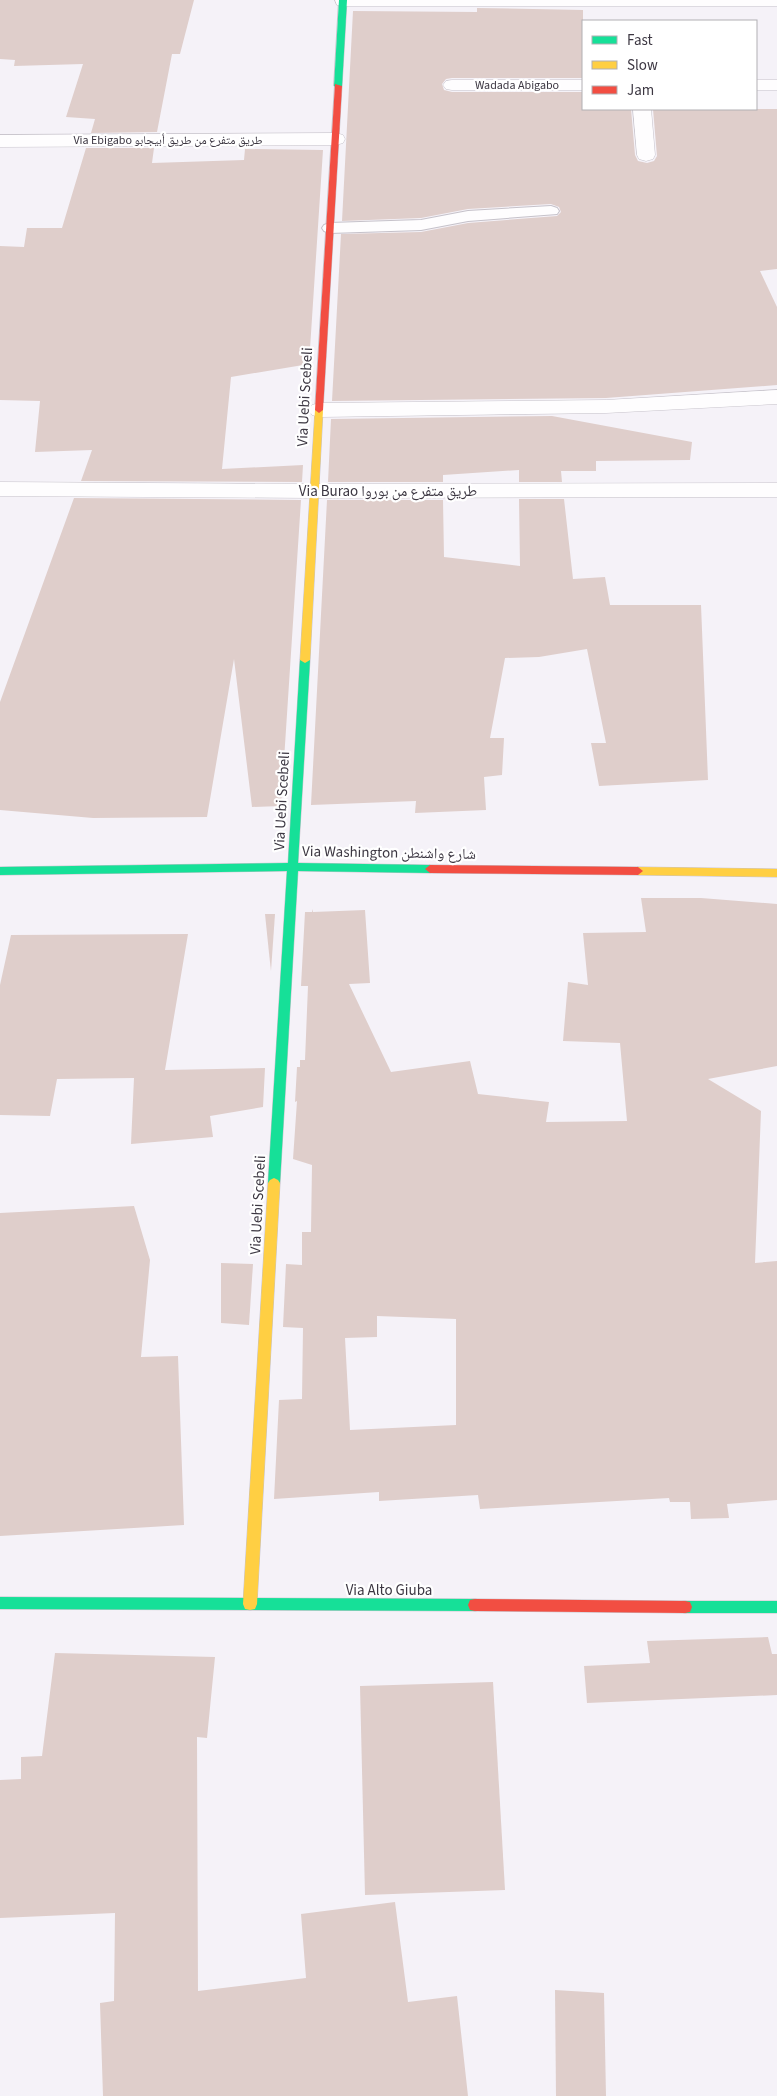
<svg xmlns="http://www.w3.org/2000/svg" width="777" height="2096" viewBox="0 0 777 2096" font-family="'Source Sans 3','Noto Naskh Arabic',sans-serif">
<rect width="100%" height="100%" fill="#f5f2f8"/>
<g fill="#dfcecb" fill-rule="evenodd">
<path d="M0,0H194L180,54H172L157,132L91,133L95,119L66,117L83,64L14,66L15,60L0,59Z"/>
<path d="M477,8L583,10V78H452L446,79L442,84L444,90L452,92H583V109H631L635,155L638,161L647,163L654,161L657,156L653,109H777V269L760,271L777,307V385L606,398L332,401L341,234L421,232L468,223L557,216L561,212L559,207L551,204L468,209L421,218L342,221L353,11L477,12Z"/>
<path d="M86,148H154L152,163L244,160L245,149L323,150L309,364L231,377L222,469L303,465L302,482L81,481L92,450L35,452L40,401L0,400V246L24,247L27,228H62Z"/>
<path d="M552,416L692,442L690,460L596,461V471H561L562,482H519V470L443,475V482H328L331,419Z"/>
<path d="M74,498L301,500L281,806L252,807L234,659L207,817L93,818L0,810V702Z"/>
<path d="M519,499H564L573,579L605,577L610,605H701L708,780L599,786L591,743H606L587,649L539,657L505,658L490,738H504L502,775L484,777L486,810L415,813L416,801L311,805L327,500H443L444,557L520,566Z"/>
<path d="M641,898H701L777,904V1066L708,1079L761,1111L755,1263L777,1261V1500L727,1504L729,1518L691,1519L690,1502H670L669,1498L480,1509L478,1495L379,1501V1492L274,1499L279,1400L302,1399L303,1328L283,1327L286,1264L302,1265V1232H311L312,1165L293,1159L297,1101L295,1102L297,1067H300V1060H305L308,986H301L305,912H312V909L313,912L365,910L370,983L349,984L391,1072L470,1061L478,1094L549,1102L546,1122L627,1121L620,1043L563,1041L568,982L588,985L583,933L646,932ZM377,1316L456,1319V1425L350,1430L345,1338L377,1337Z"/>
<path d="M265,914H275L271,971L269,953Z"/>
<path d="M188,934L165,1070L265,1068L263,1107L210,1116L213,1137L131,1144L134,1078L57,1079L50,1116L0,1115V985L11,935Z"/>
<path d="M134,1206L150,1260L141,1357L178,1356L184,1525L0,1536V1213Z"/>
<path d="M221,1263L253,1264L249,1325L221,1323Z"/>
<path d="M768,1637L772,1654H777V1695L587,1703L584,1666L650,1663L647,1641Z"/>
<path d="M55,1653L215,1657L207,1738L197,1737L198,1991L306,1978L301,1914L395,1902L408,2002L457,1996L468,2096H103L100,2003L114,2001L115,1913L0,1918V1780L21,1779V1757L42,1756Z"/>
<path d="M493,1682L505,1890L365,1895L360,1686Z"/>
<path d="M555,1990L604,1993L606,2096H556Z"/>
</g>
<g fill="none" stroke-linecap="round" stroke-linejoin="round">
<g stroke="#c6c2ca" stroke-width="2">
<path id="lane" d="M551,206L557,208L559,211L557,214L468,221L421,230L330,233L324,231L322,228L324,225L330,223L421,220L468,211Z"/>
</g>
<g stroke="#c6c2ca" stroke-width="1">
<g id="street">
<path d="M335,0H777V6H343L337,5Z"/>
<path d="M452,80H583V90H452L446,89L443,85L446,81Z"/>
<rect x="756" y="80" width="21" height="10"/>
<path d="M633,109H651L655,155L653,159L646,161L639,159L637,155Z"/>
<path d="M336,133L343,135L345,139L343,143L336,145L0,147V135Z"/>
<path d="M777,390V404L606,413L320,417L312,415L309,410L312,405L320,403L606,400Z"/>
<path d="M0,482L315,484L777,483V497L315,498L0,496Z"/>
</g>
</g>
<g stroke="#c6c2ca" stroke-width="1">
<g id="fast">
<path d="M339,0H347L342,86L338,88L334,86Z"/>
<path d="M305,657L310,660L298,863L430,865L435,869L430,873L298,871L280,1183L278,1186L274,1188L270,1186L268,1183L287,871L0,875V867L288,863L300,660Z"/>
<path d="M0,1597L475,1599L480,1600L482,1605L480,1610L475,1611L0,1609Z"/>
<path d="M685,1601H777V1613H685L680,1612L678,1607L680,1602Z"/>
</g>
</g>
<g stroke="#c6c2ca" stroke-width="1">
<g id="slow">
<path d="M319,407L323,410L310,660L305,663L300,660L315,410Z"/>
<path d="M638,867L777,869V877L638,875L633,871Z"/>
<path d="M274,1178L278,1180L280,1183L257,1604L255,1609L250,1610L245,1609L243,1604L268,1183L270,1180Z"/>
</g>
</g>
<g stroke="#c6c2ca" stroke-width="1">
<g id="jam">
<path d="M335,84L342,86L323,410L319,413L315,410Z"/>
<path d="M430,865L638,867L643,871L638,875L430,873L425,869Z"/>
<path d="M475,1599L685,1601L690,1602L692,1607L690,1612L685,1613L475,1611L470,1610L468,1605L470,1600Z"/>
</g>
</g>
<use href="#lane" fill="#fefdfe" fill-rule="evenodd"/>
<use href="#street" fill="#fefdfe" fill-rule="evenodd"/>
<use href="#fast" fill="#16e098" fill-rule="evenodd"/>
<use href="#slow" fill="#ffcf43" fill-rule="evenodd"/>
<use href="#jam" fill="#f24e42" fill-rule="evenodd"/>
</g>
<g text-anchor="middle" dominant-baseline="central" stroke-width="4.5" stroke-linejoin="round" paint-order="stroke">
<g font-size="12" fill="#3c3742" stroke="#fff">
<text x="517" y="85">Wadada Abigabo</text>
<text x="168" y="140">Via Ebigabo طريق متفرع من طريق أبيجابو</text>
</g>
<g font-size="15" fill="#3c3742" stroke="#fff">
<text transform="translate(305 397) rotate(-87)">Via Uebi Scebeli</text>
<text x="388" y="491">Via Burao طريق متفرع من بوروا</text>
<text transform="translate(282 801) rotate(-87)">Via Uebi Scebeli</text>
<text transform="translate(389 853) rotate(1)">Via Washington شارع واشنطن</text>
<text transform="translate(258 1205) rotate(-87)">Via Uebi Scebeli</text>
<text x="389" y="1590">Via Alto Giuba</text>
</g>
</g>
<rect x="582" y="20" width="175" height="90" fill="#ffffff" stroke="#b1afb3"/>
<rect x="592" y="36" width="25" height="8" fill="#16e098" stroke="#b1afb3"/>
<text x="627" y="45" font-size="15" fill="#3c3742">Fast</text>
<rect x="592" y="61" width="25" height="8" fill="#ffcf43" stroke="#b1afb3"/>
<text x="627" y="70" font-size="15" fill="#3c3742">Slow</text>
<rect x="592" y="86" width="25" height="8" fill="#f24e42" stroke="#b1afb3"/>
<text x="627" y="95" font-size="15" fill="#3c3742">Jam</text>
</svg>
